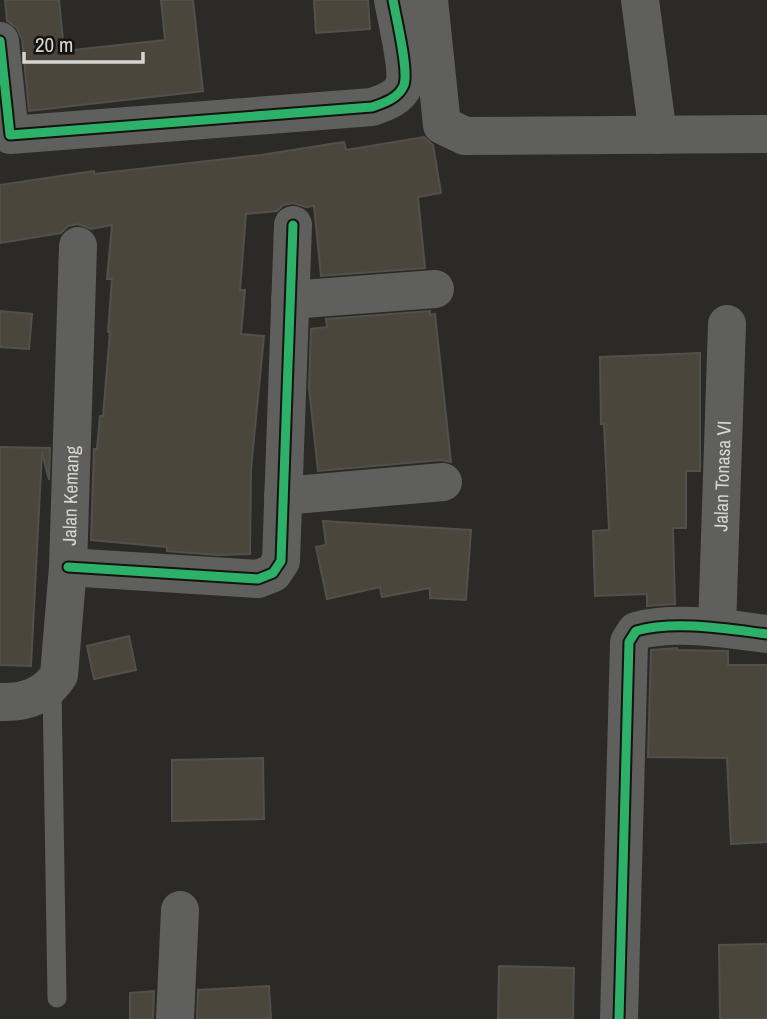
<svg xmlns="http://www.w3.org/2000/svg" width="767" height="1019" viewBox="0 0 767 1019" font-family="'Archivo Narrow',sans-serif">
<rect width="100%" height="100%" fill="#2c2a26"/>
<g fill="#4b463c" stroke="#52504d" stroke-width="2">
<path d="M5,0H59L64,51L165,40L161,0H193L203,91L29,111L22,39L17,28L7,21Z"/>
<path d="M314,0H368L370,29L316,33Z"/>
<path d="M424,137L433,145L441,193L418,197L425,268L321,276L314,206L306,207L293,203L283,205L277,211L246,214L240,290H245L241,334L264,336L251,469L250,554L217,555L167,551V547L91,540L94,449H97L100,416H103L110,332H108L112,279H107L112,225L91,229L78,224L68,226L61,233L0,243V185L94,171V174L261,155L344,142L346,150Z"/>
<path d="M0,311L32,314L29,349L0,347Z"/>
<path d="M430,311V315L435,314L451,462L441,460L318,471L309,388L311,329L327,327L326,319Z"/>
<path d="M700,353V471H686V528H673L675,604L647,606V594L595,596L593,531L609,530L604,424H601L600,357Z"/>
<path d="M0,447L50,448L49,480L42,452L31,666L0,665Z"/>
<path d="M323,521L471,530L466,600L430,598V588L382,597L380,587L327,599L316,547L326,545Z"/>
<path d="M129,636L136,670L94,679L87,646Z"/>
<path d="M677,648V650L728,651V665H767V842L731,844L727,758L648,757L651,650Z"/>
<path d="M263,758L264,819L172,821V760Z"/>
<path d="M767,944V1019H720L719,945Z"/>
<path d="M499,966L574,968L573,1019H498Z"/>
<path d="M269,986L271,1019H197L198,990Z"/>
<path d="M154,991L153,1019H130V993Z"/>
</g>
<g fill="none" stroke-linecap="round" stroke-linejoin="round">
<path stroke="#5f5f5d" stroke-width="19" d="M52,687L57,998"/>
<g stroke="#5f5f5d" stroke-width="38">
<path d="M429,0L442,125L465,136L767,134"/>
<path d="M640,0L658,135"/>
<path d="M0,41L10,135L372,107C384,103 399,98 404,85C409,70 396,17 393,0"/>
<path d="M290,300L435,289"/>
<path d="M283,496L443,482"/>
<path d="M68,567L258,579L273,573L281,561L293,225"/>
<path id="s1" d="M717,628L727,324"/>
<path id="s2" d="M0,702C25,703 46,696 59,675L68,567L78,246"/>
<path d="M175,1019L180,910"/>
<path d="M619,1019L629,642L636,631C675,620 727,629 767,634"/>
</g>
<g stroke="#151310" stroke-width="13">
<g id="cycleway">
<path d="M0,41L10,135L372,107C384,103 399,98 404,85C409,70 396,17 393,0"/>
<path d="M68,567L258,579L273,573L281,561L293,225"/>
<path d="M619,1019L629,642L636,631C675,620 727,629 767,634"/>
</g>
</g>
<use href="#cycleway" stroke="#2db169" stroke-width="9"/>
</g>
<g text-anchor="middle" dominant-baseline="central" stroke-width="5" stroke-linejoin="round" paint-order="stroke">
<g font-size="19" fill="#d7d5d1" stroke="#151310">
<text stroke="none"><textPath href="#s1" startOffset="152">Jalan Tonasa VI</textPath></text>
<text stroke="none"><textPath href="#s2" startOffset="248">Jalan Kemang</textPath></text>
</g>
</g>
<path d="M24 52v10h119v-10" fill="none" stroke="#d7d5d1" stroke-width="3.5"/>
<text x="35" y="52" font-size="21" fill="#d7d5d1" stroke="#151310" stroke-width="5" paint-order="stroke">20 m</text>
</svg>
